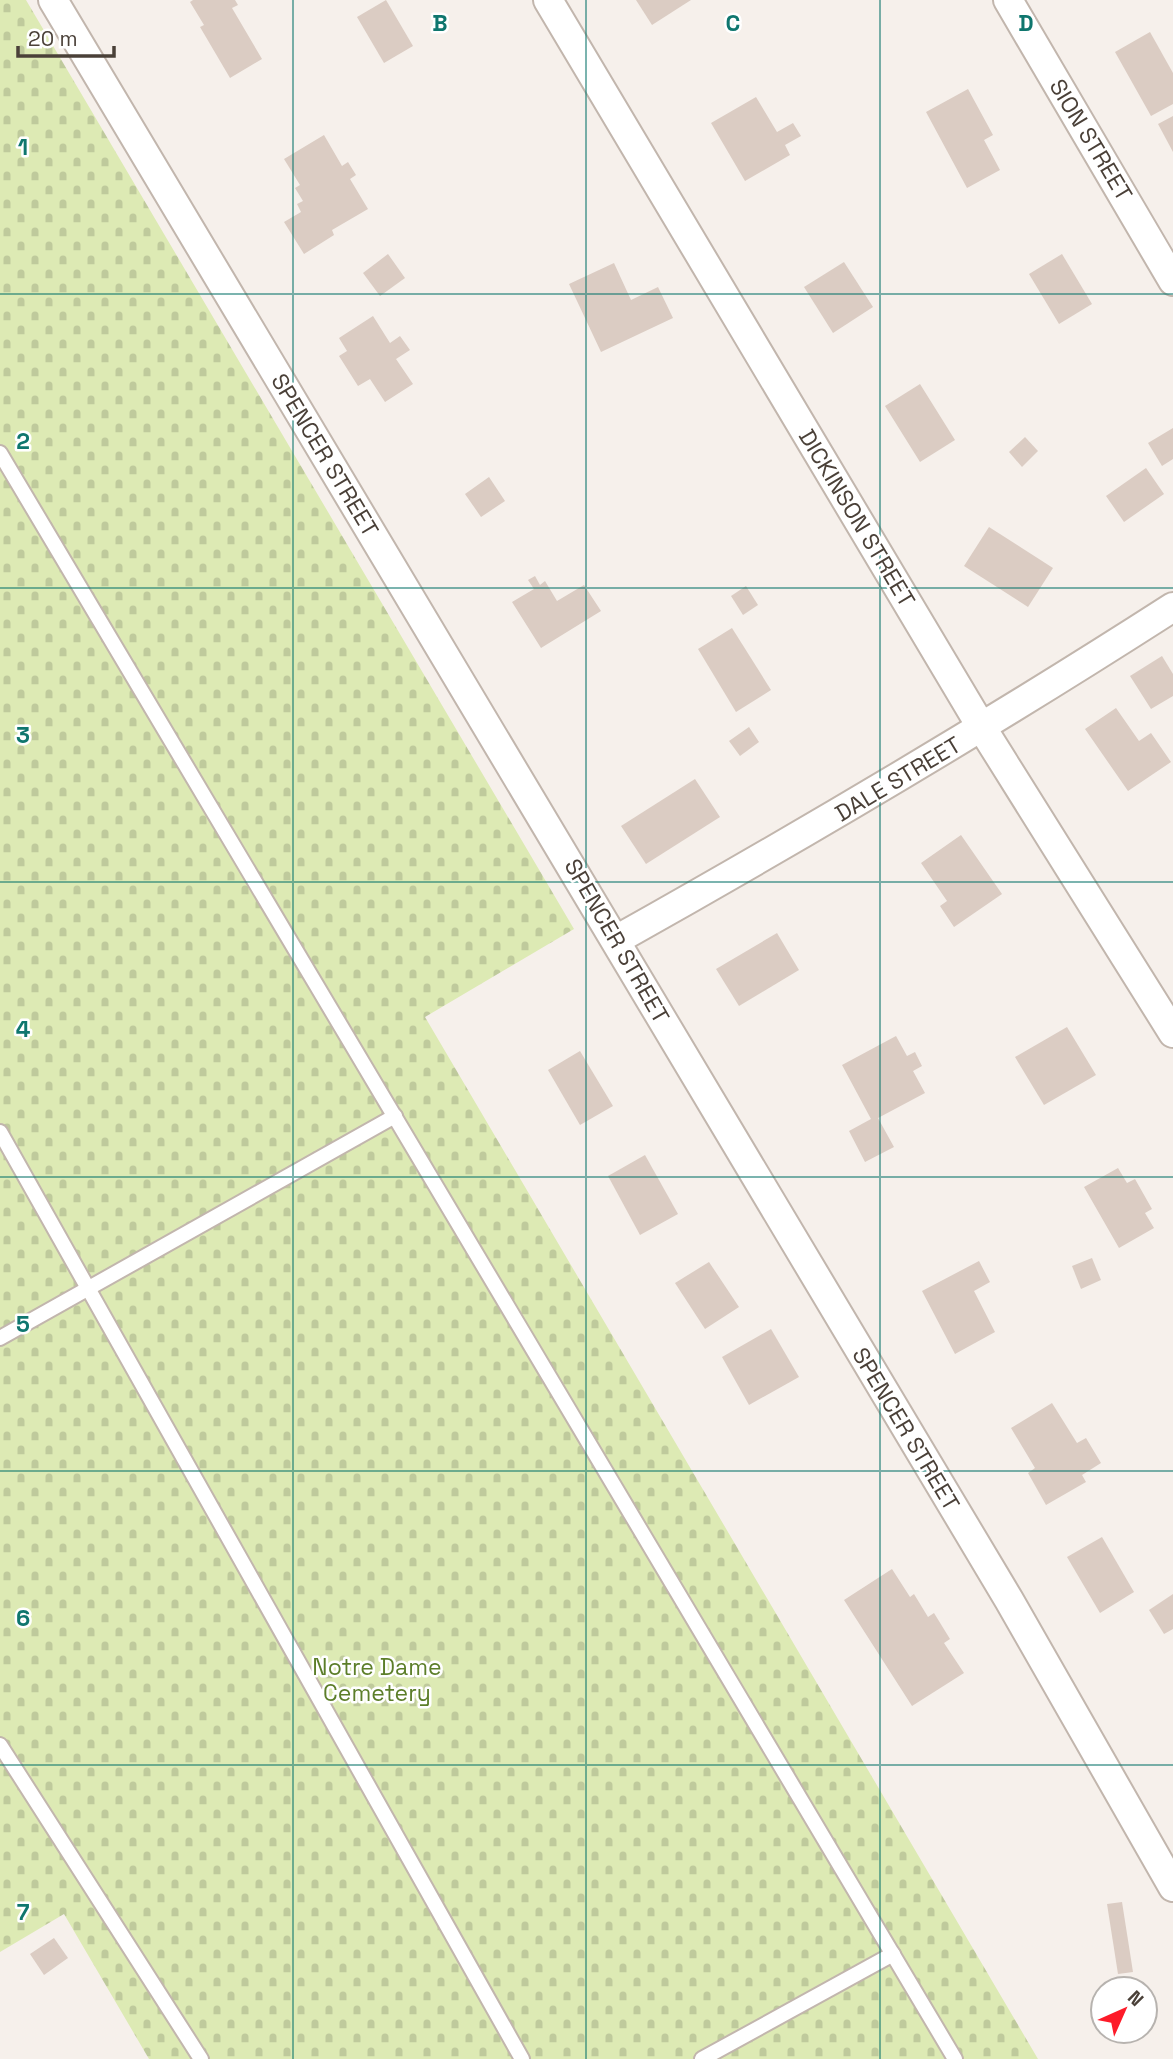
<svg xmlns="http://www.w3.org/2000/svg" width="1173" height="2059" viewBox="0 0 1173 2059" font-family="'Space Grotesk',sans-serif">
<defs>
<pattern id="cemetery-stones" width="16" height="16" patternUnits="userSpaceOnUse" patternTransform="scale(1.75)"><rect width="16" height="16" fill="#ddeab4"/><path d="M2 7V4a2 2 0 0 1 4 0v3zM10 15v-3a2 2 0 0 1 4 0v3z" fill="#bfca9c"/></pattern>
</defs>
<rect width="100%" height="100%" fill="#f6f0eb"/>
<path fill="url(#cemetery-stones)" d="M0,0H26L574,929L425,1017L1038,2059H149L64,1914L0,1952Z"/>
<g fill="#dbccc3">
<path d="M193,0H235L238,5L232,8L262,59L230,78L200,27L204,25L190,2Z"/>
<path d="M386,0L413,46L384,63L357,17Z"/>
<path d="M636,0H691L652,25Z"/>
<path d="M1150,32L1173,73V104L1151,116L1115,52Z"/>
<path d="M968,89L993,135L984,140L1000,170L967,188L926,112Z"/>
<path d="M756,97L777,132L793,123L801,136L785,145L790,155L745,181L711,123Z"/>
<path d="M1173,116V152L1158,124Z"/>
<path d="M324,135L342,166L348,162L356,175L350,179L368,209L332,230L334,235L304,254L284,222L301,212L297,204L303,201L295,188L300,185L284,159Z"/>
<path d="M388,254L405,278L380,296L363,273Z"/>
<path d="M1062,254L1092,304L1059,324L1029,274Z"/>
<path d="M844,262L873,307L833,333L804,287Z"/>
<path d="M614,263L631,300L658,287L673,318L601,352L569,284Z"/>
<path d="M373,316L390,343L400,336L410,350L396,359L413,384L385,402L370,379L358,386L339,356L347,351L339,338Z"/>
<path d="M920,384L955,440L920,462L885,406Z"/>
<path d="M1173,428V459L1162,466L1148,443Z"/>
<path d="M1025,437L1038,451L1022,467L1009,452Z"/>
<path d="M1146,468L1164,494L1124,522L1106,496Z"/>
<path d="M489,477L505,501L481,517L465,494Z"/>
<path d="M989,527L1053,568L1028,607L964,566Z"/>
<path d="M535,576L540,585L545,581L557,601L584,585L601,611L541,648L512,602L534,589L528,580Z"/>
<path d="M746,586L758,605L743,615L731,596Z"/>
<path d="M732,628L771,690L736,712L698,649Z"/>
<path d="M1162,656L1173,674V696L1151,709L1130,676Z"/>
<path d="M1116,708L1139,741L1151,733L1171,762L1128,791L1085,729Z"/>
<path d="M749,727L759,742L740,756L729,741Z"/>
<path d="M695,779L720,817L646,864L621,826Z"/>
<path d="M961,835L1002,894L954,927L940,906L947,901L921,863Z"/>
<path d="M777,933L799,970L739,1006L716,969Z"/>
<path d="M1067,1027L1096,1075L1044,1105L1015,1057Z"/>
<path d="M896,1036L907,1056L915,1052L922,1066L913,1071L925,1093L878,1118L894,1147L865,1162L849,1131L871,1119L842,1065Z"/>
<path d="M580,1051L613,1106L580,1125L548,1070Z"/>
<path d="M645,1155L678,1214L640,1235L608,1176Z"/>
<path d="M1118,1168L1127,1183L1135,1179L1152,1209L1145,1213L1154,1228L1119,1248L1084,1187Z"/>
<path d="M1092,1258L1101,1280L1081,1289L1072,1266Z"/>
<path d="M979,1261L990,1282L974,1291L995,1332L955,1354L922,1291Z"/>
<path d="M709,1262L739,1307L705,1329L675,1283Z"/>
<path d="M771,1329L799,1377L749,1405L722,1357Z"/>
<path d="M1052,1403L1077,1443L1086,1438L1101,1463L1082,1475L1086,1482L1046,1505L1028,1473L1035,1468L1011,1428Z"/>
<path d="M1102,1537L1134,1592L1100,1613L1067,1557Z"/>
<path d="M892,1569L910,1597L914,1594L928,1617L934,1613L950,1639L944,1643L964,1673L912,1706L844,1600Z"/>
<path d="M1173,1594V1629L1164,1634L1149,1610Z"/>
<path d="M1122,1902L1133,1972L1118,1974L1107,1904Z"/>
<path d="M54,1938L68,1958L44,1975L30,1954Z"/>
</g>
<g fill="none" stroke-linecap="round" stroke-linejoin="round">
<g stroke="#c2b6ad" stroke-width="18">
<g id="service">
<path d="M0,453L955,2059"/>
<path d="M0,1132L522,2059"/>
<path d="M0,1338L395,1116"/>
<path d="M0,1745L201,2059"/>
<path d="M702,2059L893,1954"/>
</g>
</g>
<g stroke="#c2b6ad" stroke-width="32">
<g id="minor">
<path d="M53,0L1009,1600L1173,1887"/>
<path d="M548,0L982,728L1173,1033"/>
<path d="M1008,0L1173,281"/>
<path d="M616,940C805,834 991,724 1173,607"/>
</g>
</g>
<use href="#service" stroke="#fff" stroke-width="14"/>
<use href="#minor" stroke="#fff" stroke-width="28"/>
</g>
<path fill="none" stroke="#0f766e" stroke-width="2" stroke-opacity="0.55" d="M293,0V2059M586,0V2059M880,0V2059M0,294H1173M0,588H1173M0,882H1173M0,1177H1173M0,1471H1173M0,1765H1173"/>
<g text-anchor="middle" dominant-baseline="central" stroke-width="5" stroke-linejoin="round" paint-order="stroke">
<g font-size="23" fill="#4a4038" stroke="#fff">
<text transform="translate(1091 140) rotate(59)">SION STREET</text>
<text transform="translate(325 455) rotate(59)">SPENCER STREET</text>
<text transform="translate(857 518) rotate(59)">DICKINSON STREET</text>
<text transform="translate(898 779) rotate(-31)">DALE STREET</text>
<text transform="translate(617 941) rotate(60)">SPENCER STREET</text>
<text transform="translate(906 1429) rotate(59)">SPENCER STREET</text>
</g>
<g font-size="23" fill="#5c7e29" stroke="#fff">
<text x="377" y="1667">Notre Dame<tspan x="377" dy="26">Cemetery</tspan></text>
</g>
</g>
<g font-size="23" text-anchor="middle" font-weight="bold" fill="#0f766e" stroke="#fff" stroke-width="5" stroke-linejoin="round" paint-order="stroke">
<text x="440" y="31">B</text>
<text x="733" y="31">C</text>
<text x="1026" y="31">D</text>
<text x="23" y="155">1</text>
<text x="23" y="449">2</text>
<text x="23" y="743">3</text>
<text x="23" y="1037">4</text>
<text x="23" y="1332">5</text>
<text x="23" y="1626">6</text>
<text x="23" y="1920">7</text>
</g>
<g transform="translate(1124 2010) rotate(45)"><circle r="33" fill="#ffffff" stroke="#b7b3af" stroke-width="2"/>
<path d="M0-5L12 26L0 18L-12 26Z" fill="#fd1b29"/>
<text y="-10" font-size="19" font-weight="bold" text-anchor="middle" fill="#4a4038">N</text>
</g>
<path d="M18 46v10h96v-10" fill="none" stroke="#4a4038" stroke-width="3.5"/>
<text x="28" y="46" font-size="21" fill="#4a4038" stroke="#ffffff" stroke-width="5" paint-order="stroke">20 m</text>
</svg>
